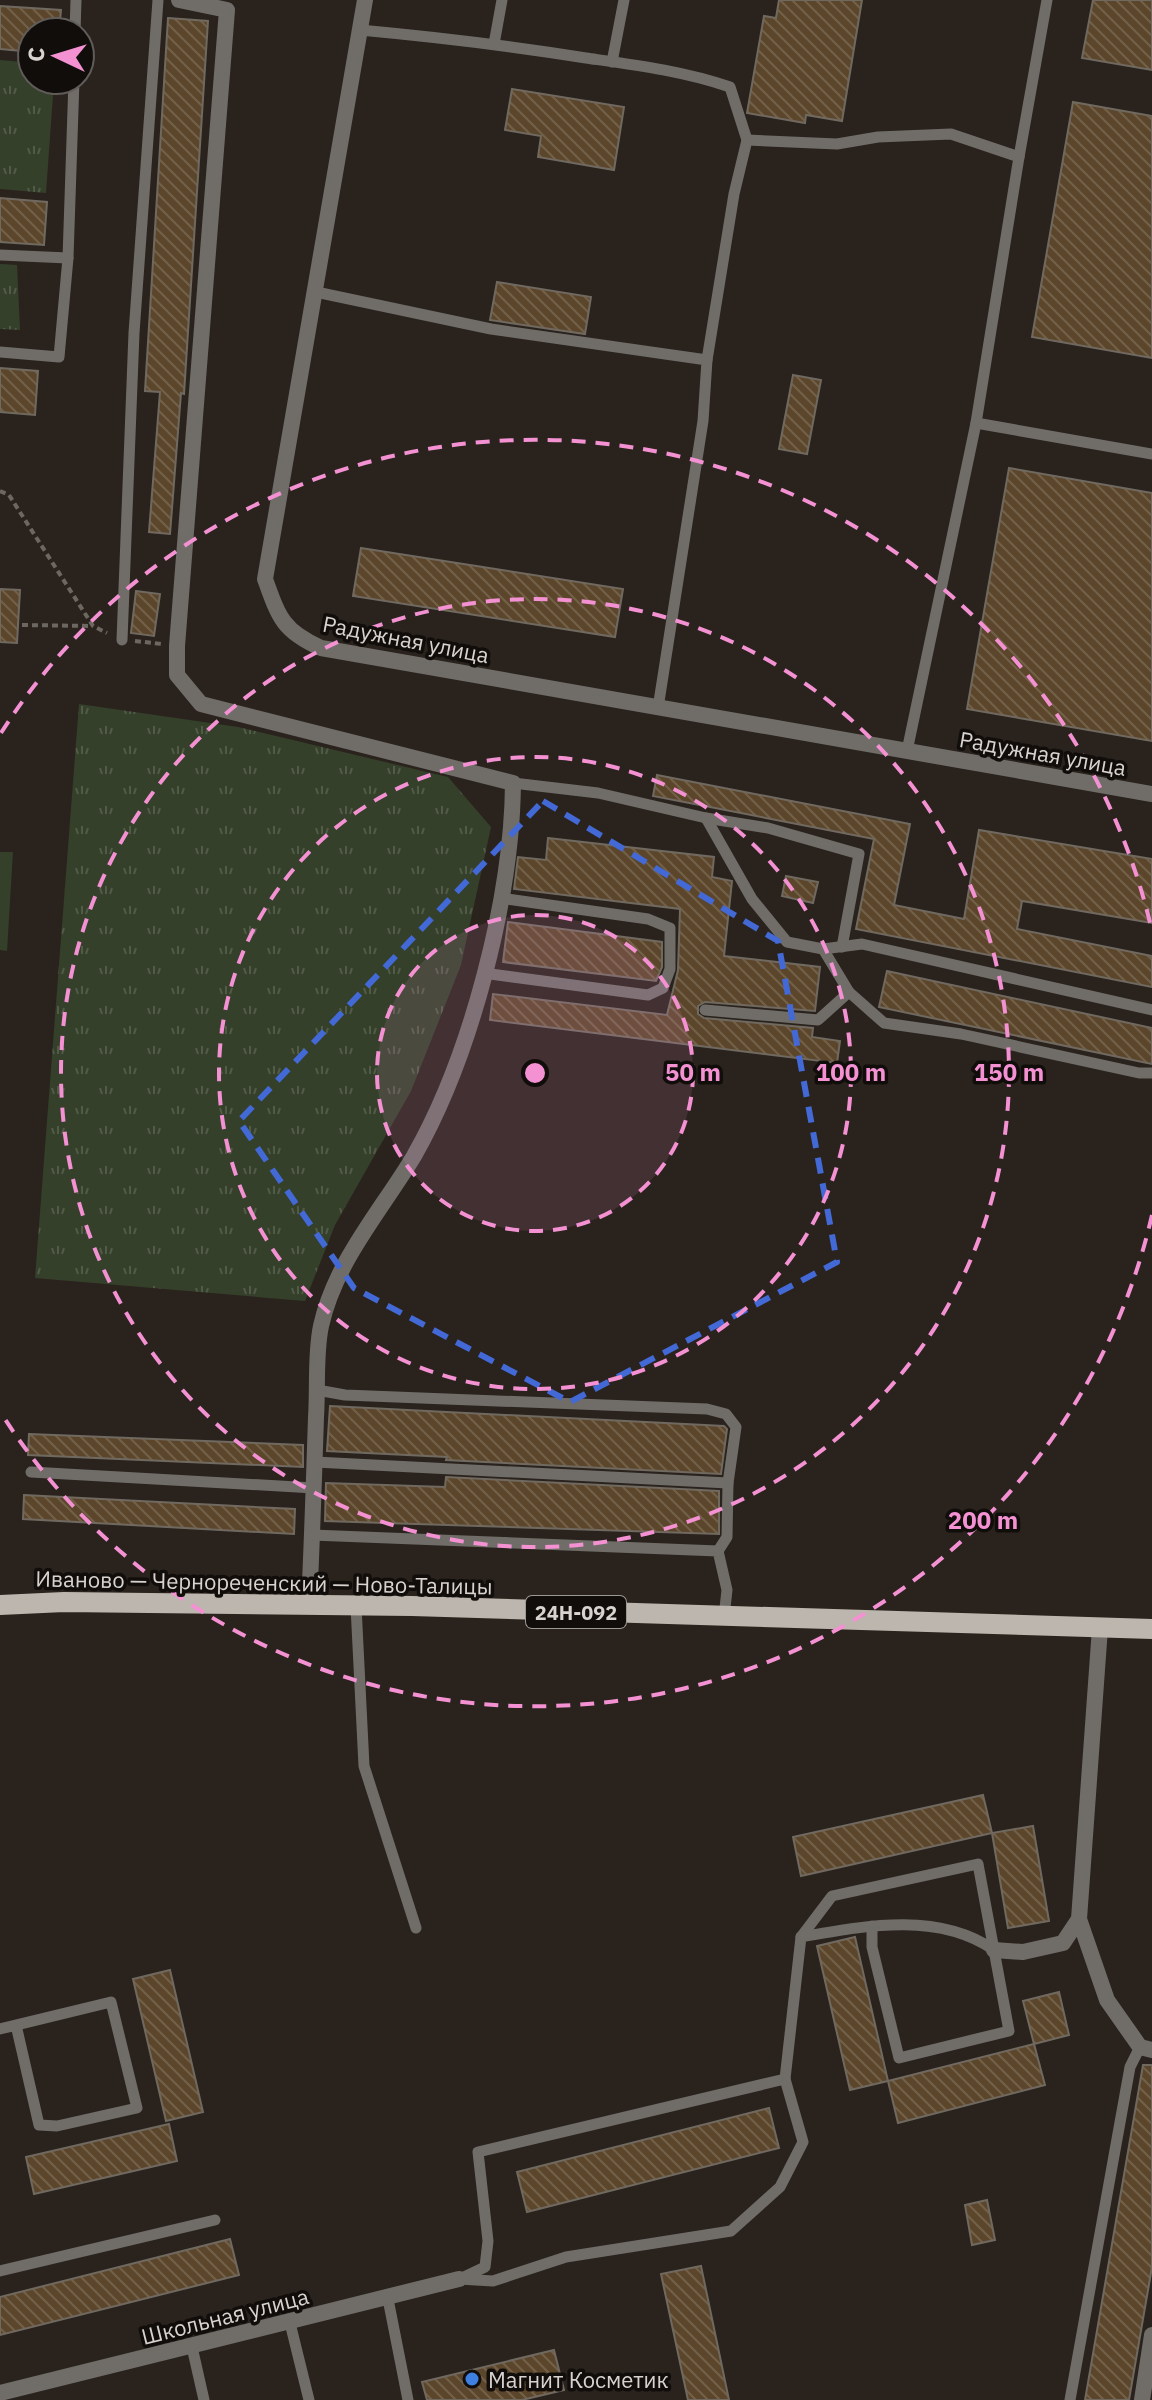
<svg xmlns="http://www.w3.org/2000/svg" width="1152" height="2400" viewBox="0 0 1152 2400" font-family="'IBM Plex Sans',sans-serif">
<defs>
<pattern id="park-tufts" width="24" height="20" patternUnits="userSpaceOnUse" patternTransform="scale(2)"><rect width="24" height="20" fill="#34402a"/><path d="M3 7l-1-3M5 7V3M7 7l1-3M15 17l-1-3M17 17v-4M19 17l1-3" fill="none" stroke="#515b48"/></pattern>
<pattern id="building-back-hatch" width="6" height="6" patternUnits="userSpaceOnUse" patternTransform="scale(2)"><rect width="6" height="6" fill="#5c462b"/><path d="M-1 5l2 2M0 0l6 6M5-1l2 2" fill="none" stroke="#736049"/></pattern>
</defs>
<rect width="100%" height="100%" fill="#2a231d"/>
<path fill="#34402a" d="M0,852H13L7,951L0,950Z"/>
<g fill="url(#park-tufts)">
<path d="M0,60L32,63V80H54L46,193L0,189Z"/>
<path d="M0,264L17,265L20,330L0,329Z"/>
<path d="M79,704L238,727L448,777L491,827L461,965L411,1091L335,1225L305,1301L35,1278Z"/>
</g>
<g fill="url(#building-back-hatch)" stroke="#706960" stroke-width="2">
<path d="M779,0H862L842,121L806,115L805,123L747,113L764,16L776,18Z"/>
<path d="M1093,0H1152V70L1082,58Z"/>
<path d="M0,6L61,10L59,32H32V52L0,49Z"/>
<path d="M168,18L208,21L184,394L181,393L170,534L149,532L160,392L145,391Z"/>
<path d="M512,89L624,107L614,170L538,157L541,136L505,130Z"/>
<path d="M1073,102L1152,116V358L1032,337Z"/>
<path d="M0,198L47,202L44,245L0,242Z"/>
<path d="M497,282L591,297L585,334L490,320Z"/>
<path d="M0,368L38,371L35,415L0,412Z"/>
<path d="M793,375L821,380L807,454L779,449Z"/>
<path d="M1009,468L1152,493V741L967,709Z"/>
<path d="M361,548L623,589L615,637L353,596Z"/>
<path d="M0,589L20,590L17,643L0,642Z"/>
<path d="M136,591L160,594L154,636L131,633Z"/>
<path d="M657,775L910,824L894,905L964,919L979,830L1152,859V923L1022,901L1017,929L1152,956V987L856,929L874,839L653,796Z"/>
<path d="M548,838L714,857L712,877L732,881L724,956L820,967L815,1011L705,1002L698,1006V1014L704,1018L813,1028L812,1037L840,1041L837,1063L490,1020L493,994L667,1015L678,970L680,909L514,889L518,857L546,860Z"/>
<path d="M786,876L818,882L813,903L782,896Z"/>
<path d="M508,922L662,942V967L656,981L503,962Z"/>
<path d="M887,971L1152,1028V1064L879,1007Z"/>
<path d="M330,1406L724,1426L727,1429L721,1474L446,1460L447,1457L327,1451Z"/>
<path d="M29,1434L303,1445V1467L28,1455Z"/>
<path d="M446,1477L719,1491V1534L325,1521L326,1483L445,1487Z"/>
<path d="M24,1495L295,1509L294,1534L23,1519Z"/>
<path d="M983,1795L992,1833L801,1876L793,1837Z"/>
<path d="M1033,1826L1049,1921L1008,1928L992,1833Z"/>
<path d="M855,1937L888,2081L850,2090L817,1946Z"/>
<path d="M170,1970L203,2112L166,2121L133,1979Z"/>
<path d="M1059,1992L1069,2035L1034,2044L1023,2001Z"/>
<path d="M1034,2044L1045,2085L898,2123L888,2081Z"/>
<path d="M1143,2065H1152V2267L1129,2400H1085Z"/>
<path d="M769,2108L779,2148L527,2212L517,2172Z"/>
<path d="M169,2124L177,2161L34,2194L26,2157Z"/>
<path d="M987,2200L995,2240L972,2245L965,2205Z"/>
<path d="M230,2239L239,2275L0,2335V2297Z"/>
<path d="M701,2266L729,2400H688L661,2274Z"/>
<path d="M554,2350L564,2390L522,2400H427L422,2382Z"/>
</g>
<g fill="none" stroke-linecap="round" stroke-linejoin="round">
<g stroke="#6d6761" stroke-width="4" stroke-dasharray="6 4" stroke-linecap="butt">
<path d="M0,491L9,495L93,626L107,633"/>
<path d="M22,625L92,626"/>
<path d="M135,641L162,644"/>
</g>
<g stroke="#706d69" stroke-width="11">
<path d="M360,30C436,37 511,46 586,58C635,65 683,71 730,87L747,140L734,194L707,360"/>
<path d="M75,32L76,0"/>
<path d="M494,44L502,0"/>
<path d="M612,62L624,0"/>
<path d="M747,140L837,144L878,137L951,134L1019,157L976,423L907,751"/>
<path d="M1019,157L1047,0"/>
<path d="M0,255L68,258L59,357L0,352"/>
<path d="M68,258L74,80"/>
<path d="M316,292L491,329L707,360L703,421L658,708"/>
<path d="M976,423L1152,454"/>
<path d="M122,640L134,333L158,0"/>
<path d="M513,783L598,793L706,818L752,899L787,942L823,949L849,992L818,1020L705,1010"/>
<path d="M706,818L768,828L859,854L842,947"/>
<path d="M823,949L862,944L1152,1010"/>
<path d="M483,973L648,995L663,988L670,969V928L648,919L500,898"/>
<path d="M849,992L884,1023L961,1034L1139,1073H1152"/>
<path d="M317,1390L345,1395L707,1409L726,1414L736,1427L728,1483"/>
<path d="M315,1462L728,1483L727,1537L718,1551"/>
<path d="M31,1472L314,1488"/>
<path d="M312,1535L718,1551L727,1590L724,1617"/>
<path d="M356,1606L364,1766L416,1928"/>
<path d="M801,1937L832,1896L978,1864L1009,2031L899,2058L872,1947V1926"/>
<path d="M0,2029L111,2002L137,2108L57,2126L39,2125L16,2025"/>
<path d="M0,2271L215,2220"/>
<path d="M464,2277L485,2267L488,2241L478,2152L785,2079"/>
<path d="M459,2279L493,2281L566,2257L731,2231L780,2187L803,2142L785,2079L801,1937C864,1926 938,1911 994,1950"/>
<path d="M388,2299L408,2400"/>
<path d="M290,2323L309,2400"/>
<path d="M192,2347L204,2400"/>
<path d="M1070,2400L1130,2067L1140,2047"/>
</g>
<g stroke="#706d69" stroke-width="16">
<path d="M179,0L227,10L177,646V675L201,704L513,783C512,898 471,1056 414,1156C381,1211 335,1262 321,1326C315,1354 318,1388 316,1417C314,1480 312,1542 309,1605"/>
<path d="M365,0L265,579C279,618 283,631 321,648L1152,794"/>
<path d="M1079,1919L1107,2000L1140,2047L1152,2050"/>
<path d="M994,1950L1023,1952L1063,1943L1079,1919L1100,1628"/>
<path d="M0,2393L459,2279"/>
<path d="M1142,2400L1152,2335"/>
</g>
<path stroke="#bdb6ae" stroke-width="20" d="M0,1605L64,1602L412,1606L1152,1629"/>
</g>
<path fill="none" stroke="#4269d6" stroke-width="6" stroke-dasharray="16 10" stroke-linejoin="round" d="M543,801L778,941L837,1262L570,1402L354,1288L239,1121Z"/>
<circle cx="535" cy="1073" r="158" fill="#f491d3" fill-opacity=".12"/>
<g fill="none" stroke="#f491d3" stroke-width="4" stroke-dasharray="14 10">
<circle cx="535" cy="1073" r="158"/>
<circle cx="535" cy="1073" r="316"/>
<circle cx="535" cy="1073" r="474"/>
<path d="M1152 1215A633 633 0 0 1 1 1413M1 733A633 633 0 0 1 1152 931"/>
</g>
<circle fill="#3f7fe0" stroke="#100d0a" stroke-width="3" cx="472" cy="2379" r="8"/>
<g text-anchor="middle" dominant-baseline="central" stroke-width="7" stroke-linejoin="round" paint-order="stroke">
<rect fill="#100d0a" stroke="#9c9894" stroke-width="2" x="526" y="1596" width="100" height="32" rx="6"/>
<g font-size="20" font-weight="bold" fill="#d8d3cf">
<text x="576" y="1612">24Н-092</text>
</g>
<g font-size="22" fill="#d8d3cf" stroke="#100d0a">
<text transform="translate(406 639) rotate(11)">Радужная улица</text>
<text transform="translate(1043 753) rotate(10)">Радужная улица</text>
<text transform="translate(264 1582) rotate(1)">Иваново — Чернореченский — Ново-Талицы</text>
<text transform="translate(225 2316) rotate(-14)">Школьная улица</text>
</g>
<g font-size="22" fill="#d8d3cf" stroke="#100d0a" text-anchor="start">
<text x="488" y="2379">Магнит Косметик</text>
</g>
</g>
<circle cx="535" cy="1073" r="12" fill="#f491d3" stroke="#100d0a" stroke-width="4"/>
<g font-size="24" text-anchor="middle" font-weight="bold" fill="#f491d3" stroke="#100d0a" stroke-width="7" stroke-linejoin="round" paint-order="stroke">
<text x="693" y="1081">50 m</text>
<text x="851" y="1081">100 m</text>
<text x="1009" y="1081">150 m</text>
<text x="983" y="1529">200 m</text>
</g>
<g transform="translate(56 56) rotate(274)"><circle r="38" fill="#100d0a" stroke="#605c59" stroke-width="2"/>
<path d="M0-6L14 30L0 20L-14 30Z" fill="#f491d3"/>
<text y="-12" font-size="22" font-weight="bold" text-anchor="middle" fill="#d8d3cf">С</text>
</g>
</svg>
